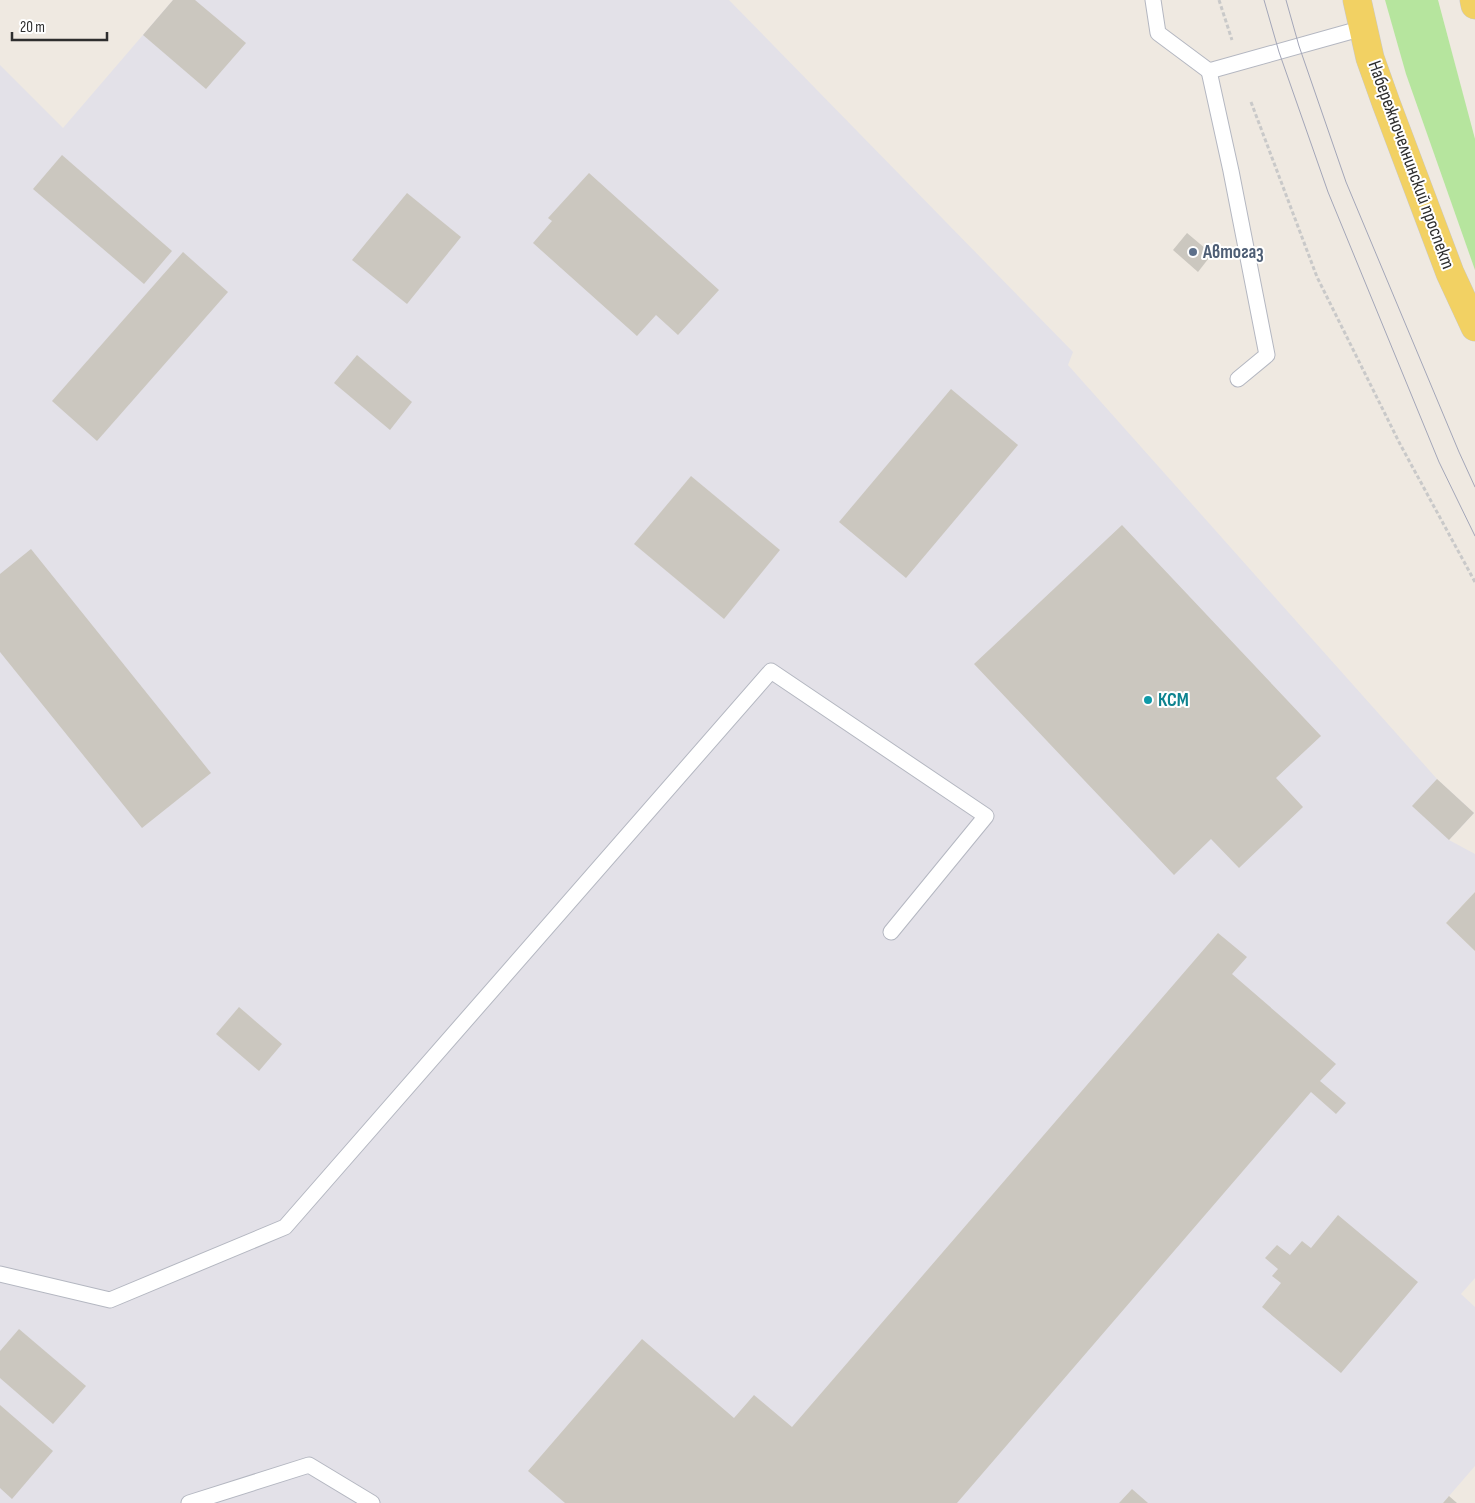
<svg xmlns="http://www.w3.org/2000/svg" width="1475" height="1503" viewBox="0 0 1475 1503" font-family="'Sofia Sans Condensed',sans-serif">
<rect width="100%" height="100%" fill="#efe9e1"/>
<path fill="#e3e1e8" d="M173,0H729L1073,352L1068,365L1437,779L1474,813L1449,840L1475,854V892L1446,923L1475,951V1278L1461,1294L1475,1307V1466L1443,1503H0V65L63,128Z"/>
<path fill="#b6e59e" d="M1385,0H1438L1475,139V270L1406,74Z"/>
<g fill="#cbc7bf">
<path d="M173,0H195L246,43L206,89L143,35Z"/>
<path d="M62,155L172,251L144,284L33,189Z"/>
<path d="M589,173L719,290L678,335L656,315L637,336L533,243L552,221L548,218Z"/>
<path d="M407,193L461,237L407,304L352,260Z"/>
<path d="M1187,233L1212,254L1198,272L1173,250Z"/>
<path d="M183,252L228,292L97,441L52,401Z"/>
<path d="M357,355L412,402L390,430L334,383Z"/>
<path d="M951,389L1018,445L906,578L839,522Z"/>
<path d="M691,476L780,550L724,619L634,544Z"/>
<path d="M1122,525L1321,736L1276,778L1303,807L1239,868L1211,839L1174,875L974,664Z"/>
<path d="M31,549L211,773L142,828L0,652V574Z"/>
<path d="M1437,779L1474,813L1449,840L1412,806Z"/>
<path d="M1475,892V951L1446,923Z"/>
<path d="M1218,933L1247,957L1232,974L1336,1064L1320,1081L1346,1103L1336,1114L1311,1092L957,1503H565L528,1471L642,1339L734,1418L754,1395L792,1427Z"/>
<path d="M239,1007L282,1044L259,1071L216,1034Z"/>
<path d="M1338,1215L1418,1282L1341,1373L1262,1307L1281,1283L1272,1276L1278,1269L1265,1258L1277,1245L1290,1255L1302,1241L1311,1248Z"/>
<path d="M19,1329L86,1386L53,1424L0,1378V1351Z"/>
<path d="M0,1405L53,1451L12,1499L0,1488Z"/>
<path d="M1132,1489L1148,1503H1119Z"/>
<path d="M1449,1496L1457,1503H1443Z"/>
</g>
<g fill="none" stroke-linecap="round" stroke-linejoin="round">
<g stroke="#b4b7c1" stroke-width="17">
<g id="service">
<path d="M1153,0L1158,33L1209,71L1363,28"/>
<path d="M1209,71L1231,171L1267,355L1238,379"/>
<path d="M0,1274L110,1300L285,1227L771,671L986,816L891,932"/>
<path d="M189,1503L309,1465L372,1503"/>
</g>
</g>
<g stroke="#c9c9c9" stroke-width="29">
<g id="primary">
<path d="M1357,0L1370,58L1386,103L1450,273L1475,327"/>
<path d="M1474,0L1475,5"/>
</g>
</g>
<g stroke="#c9c9c9" stroke-width="3" stroke-dasharray="4 2.5" stroke-linecap="butt">
<path d="M1219,0L1232,40"/>
<path d="M1251,102L1317,277L1400,444L1475,582"/>
</g>
<use href="#service" stroke="#fff" stroke-width="15"/>
<use href="#primary" stroke="#f2d163" stroke-width="28"/>
<g stroke="#a3a6b8" stroke-width="1">
<path d="M1264,0L1279,52L1328,192L1439,462L1475,536"/>
<path d="M1286,0L1299,46L1346,182L1459,452L1475,487"/>
</g>
</g>
<circle fill="#5c6f8a" stroke="#fff" stroke-width="2" cx="1193" cy="252" r="5"/>
<circle fill="#0f9aa8" stroke="#fff" stroke-width="2" cx="1148" cy="700" r="5"/>
<g text-anchor="middle" dominant-baseline="central" stroke-width="4" stroke-linejoin="round" paint-order="stroke">
<g font-size="19" fill="#2e2e2e" stroke="#fff">
<text transform="translate(1411 165) rotate(70)">Набережночелнинский проспект</text>
</g>
<g font-size="19" font-weight="bold" fill="#4e5e75" stroke="#fff" text-anchor="start">
<text x="1203" y="252">Автогаз</text>
</g>
<g font-size="19" font-weight="bold" fill="#0d838f" stroke="#fff" text-anchor="start">
<text x="1158" y="700">КСМ</text>
</g>
</g>
<path d="M12 32v8h95v-8" fill="none" stroke="#2e2e2e" stroke-width="2.5"/>
<text x="20" y="32" font-size="15" fill="#2e2e2e" stroke="#ffffff" stroke-width="4" paint-order="stroke">20 m</text>
</svg>
